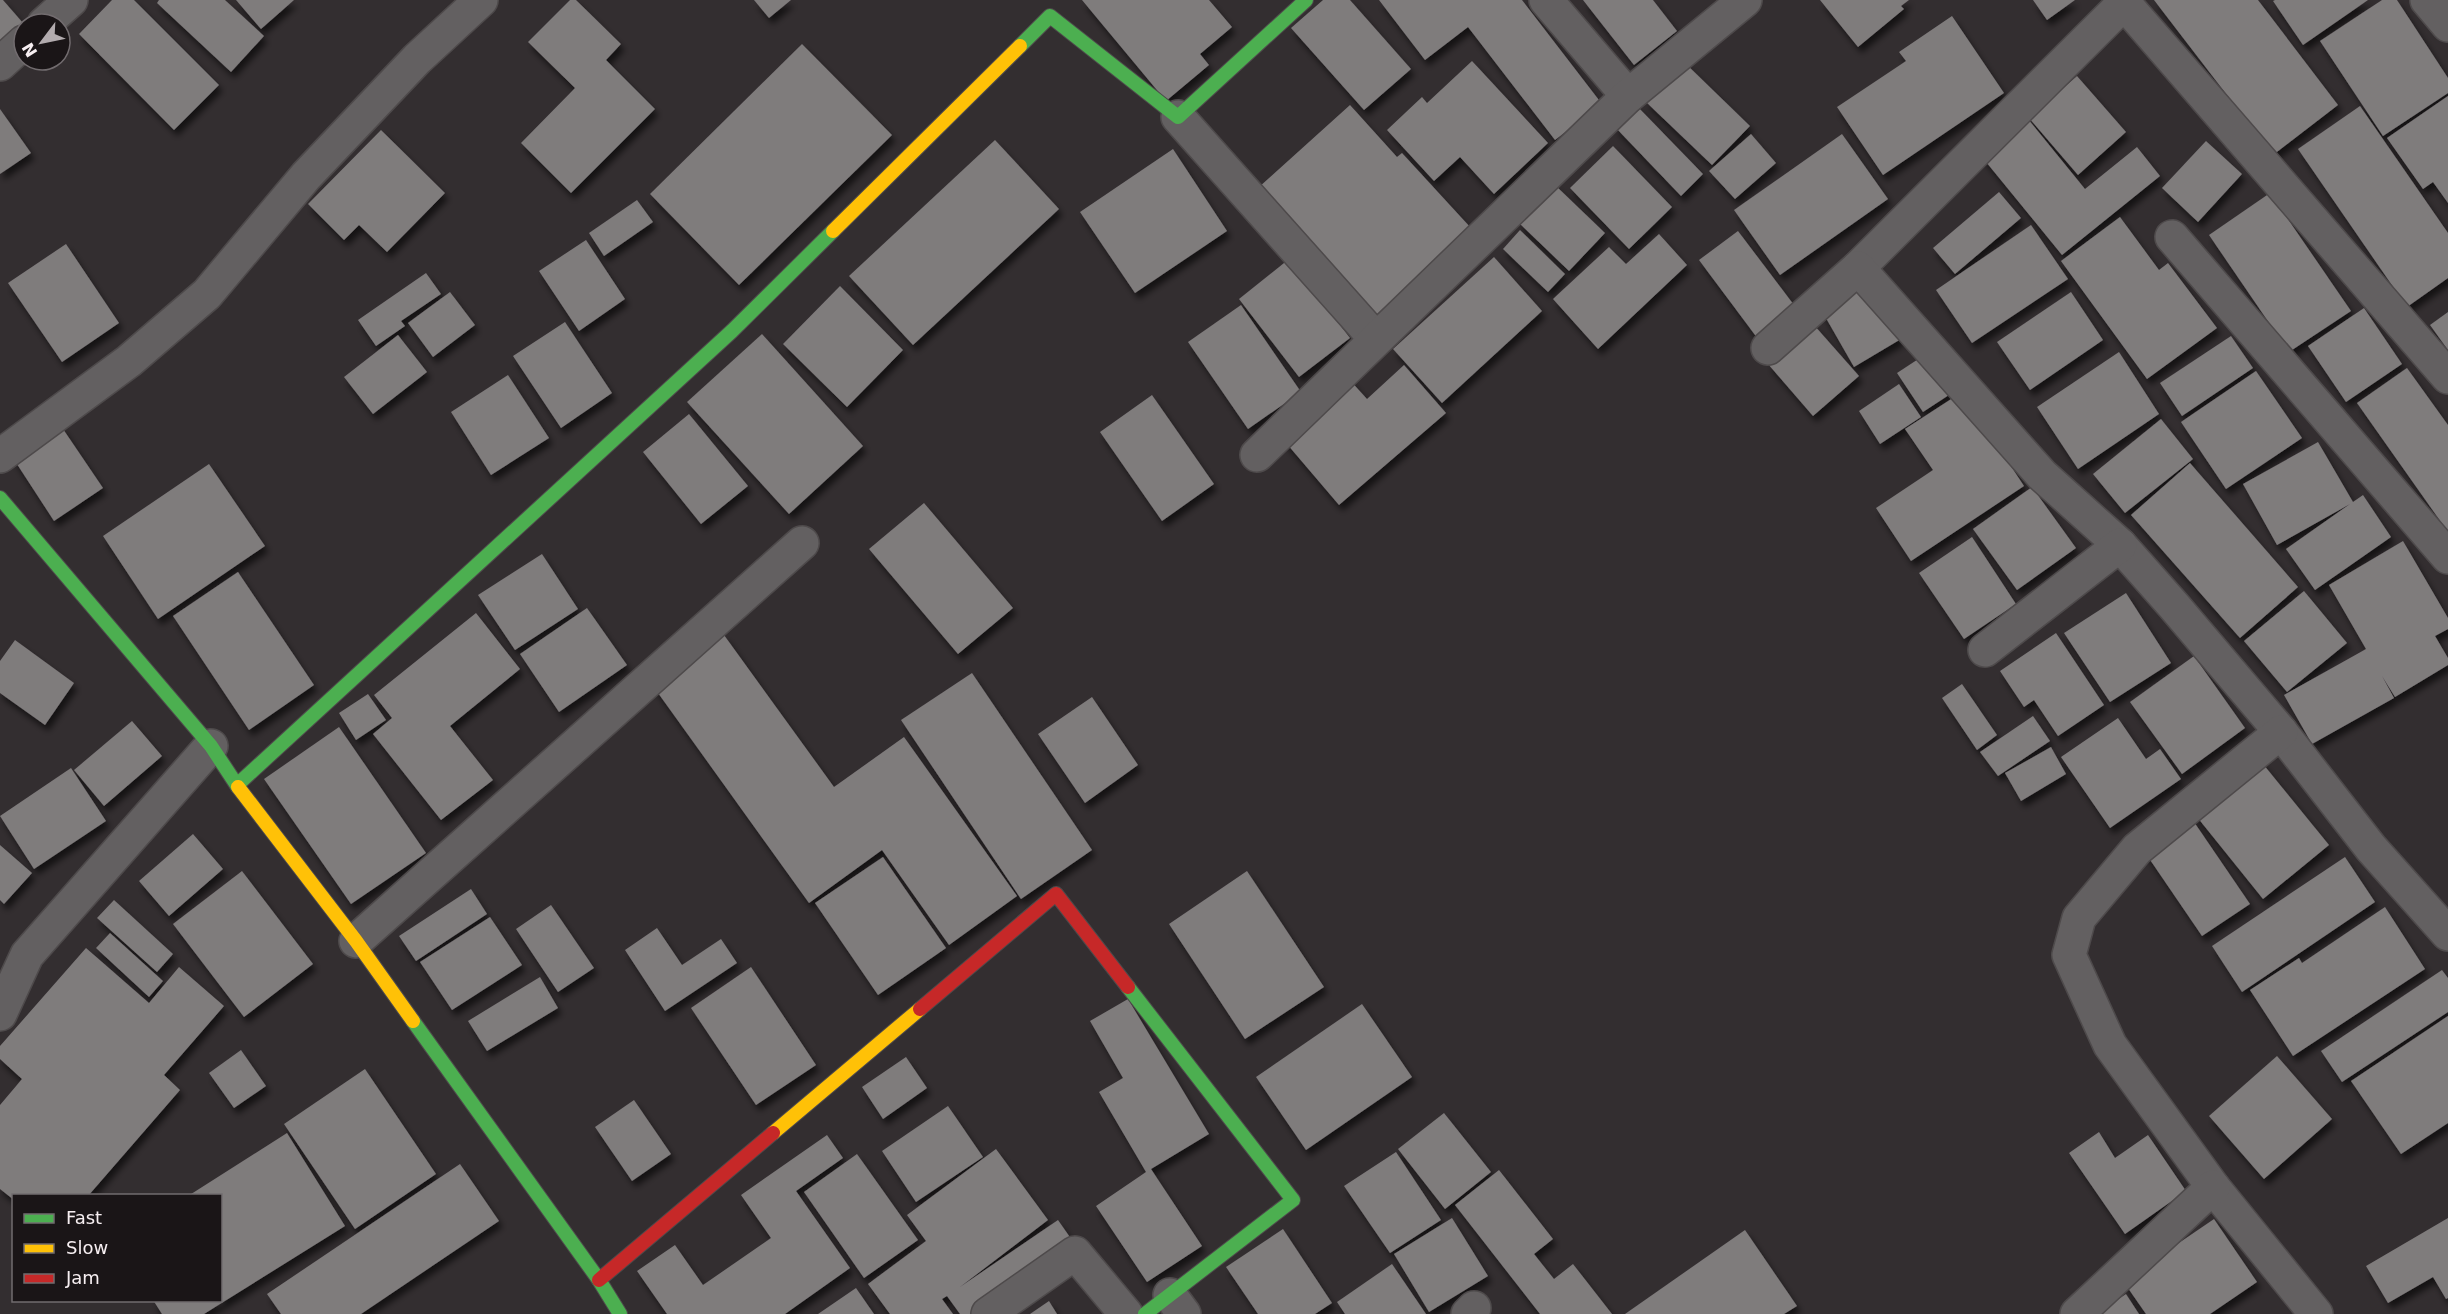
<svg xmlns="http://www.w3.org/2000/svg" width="2448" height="1314" viewBox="0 0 2448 1314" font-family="'DejaVu Sans',sans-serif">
<defs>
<filter id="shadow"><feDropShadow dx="3.5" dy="6" stdDeviation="3" flood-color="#0009"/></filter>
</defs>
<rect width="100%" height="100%" fill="#332e30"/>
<g fill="#7f7b7c" filter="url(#shadow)">
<path d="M0,0H3L23,23L0,42Z"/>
<path d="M112,0H134L219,85L174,130L79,34Z"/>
<path d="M159,0H225L264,36L231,72L157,3Z"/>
<path d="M236,0H294L261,29Z"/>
<path d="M570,0H576L621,44L606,60L655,109L571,193L521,143L575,88L528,42Z"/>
<path d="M754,0H791L769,18Z"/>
<path d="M1082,0H1209L1232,27L1200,54L1209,65L1166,101Z"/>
<path d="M1323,0H1350L1411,69L1364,110L1291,28Z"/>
<path d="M1379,0H1522L1602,104L1555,140L1468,27L1425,60Z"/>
<path d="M1583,0H1653L1677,31L1634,65Z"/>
<path d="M1820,0H1909L1901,6L1904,9L1858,47Z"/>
<path d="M2033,0H2075L2047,20Z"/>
<path d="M2154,0H2258L2338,105L2273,155Z"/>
<path d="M2275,0H2368L2303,45L2273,1Z"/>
<path d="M2382,0H2397L2448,78V93L2383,136L2320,41Z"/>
<path d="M1952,16L2004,93L1883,175L1837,107L1906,61L1899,52Z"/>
<path d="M802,44L892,135L739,285L650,194Z"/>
<path d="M1472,61L1548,143L1494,194L1460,157L1434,181L1387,130L1422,97L1427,103Z"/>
<path d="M1684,62L1750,126L1712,165L1646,102Z"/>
<path d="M2077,76L2126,132L2078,175L2029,118Z"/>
<path d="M2448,96V203L2433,182L2423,189L2387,138Z"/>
<path d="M1350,105L1397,157L1402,153L1471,228L1374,317L1258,188Z"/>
<path d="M1637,106L1703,174L1681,196L1615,127Z"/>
<path d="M2360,106L2448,233V278L2407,307L2298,149Z"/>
<path d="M0,109L31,153L0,174Z"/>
<path d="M2028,119L2085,189L2137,147L2160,176L2062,255L1982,157Z"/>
<path d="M381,130L445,193L387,252L359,225L344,240L308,204Z"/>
<path d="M1751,134L1776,163L1735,199L1709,171Z"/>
<path d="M1842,134L1888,199L1780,275L1734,210Z"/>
<path d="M995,140L1059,209L913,345L849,276Z"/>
<path d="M2206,141L2242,174L2198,222L2162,188Z"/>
<path d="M1613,146L1672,207L1629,249L1570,188Z"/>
<path d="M1173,149L1227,231L1135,293L1080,212Z"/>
<path d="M1555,185L1605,233L1569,271L1519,223Z"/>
<path d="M1999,192L2021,218L1955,274L1933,248Z"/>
<path d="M2270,193L2351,311L2289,352L2209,235Z"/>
<path d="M637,200L653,222L604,256L589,233Z"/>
<path d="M2120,217L2159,270L2168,263L2217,328L2147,379L2061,261Z"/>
<path d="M2031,225L2068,279L1972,343L1936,290Z"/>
<path d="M1520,230L1565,274L1548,292L1503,249Z"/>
<path d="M1738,231L1797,309L1758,339L1699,260Z"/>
<path d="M1659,234L1687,265L1598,349L1553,299L1609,247L1626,264Z"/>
<path d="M586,240L625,299L579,331L539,271Z"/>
<path d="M66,244L119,323L62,362L8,283Z"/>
<path d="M1494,257L1542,311L1442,403L1393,349Z"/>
<path d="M1289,259L1350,338L1299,377L1239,299Z"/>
<path d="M426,273L441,294L401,321L405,326L376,346L358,320Z"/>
<path d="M1867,279L1901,339L1854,367L1819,306Z"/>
<path d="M840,286L903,350L847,407L783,344Z"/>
<path d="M450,292L475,325L433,357L408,323Z"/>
<path d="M2071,292L2103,340L2030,390L1997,342Z"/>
<path d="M1241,305L1301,392L1248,429L1188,342Z"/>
<path d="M2364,308L2402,364L2346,402L2308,346Z"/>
<path d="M2448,312V350L2430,325Z"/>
<path d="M565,322L612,393L561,428L513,356Z"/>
<path d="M1814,325L1859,376L1813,416L1768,364Z"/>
<path d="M762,334L863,446L789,514L687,402Z"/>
<path d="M398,335L427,372L373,414L344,377Z"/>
<path d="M2231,336L2253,368L2182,416L2160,383Z"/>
<path d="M1929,352L1955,391L1923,412L1897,373Z"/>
<path d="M2119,352L2159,414L2078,469L2037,407Z"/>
<path d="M1404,365L1446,413L1339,505L1281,437L1348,378L1367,399Z"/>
<path d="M2407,368L2448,425V532L2357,403Z"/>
<path d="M2256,371L2302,438L2226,489L2181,422Z"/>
<path d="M508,375L549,438L491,475L451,412Z"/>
<path d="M1899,384L1921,417L1880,444L1859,411Z"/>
<path d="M1962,392L2024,486L1911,561L1876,508L1933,470L1905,429Z"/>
<path d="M1152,395L1214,484L1162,521L1100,432Z"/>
<path d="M689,414L748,486L701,524L643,452Z"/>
<path d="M2161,419L2193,459L2125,513L2093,474Z"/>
<path d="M61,426L103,488L54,521L13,458Z"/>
<path d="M2318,442L2353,502L2363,495L2391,537L2315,590L2286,549L2350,504L2277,545L2243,484Z"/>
<path d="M2190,463L2298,587L2240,638L2131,515Z"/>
<path d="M209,464L265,546L158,619L103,536Z"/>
<path d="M2032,487L2076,548L2017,590L1973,529Z"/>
<path d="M924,503L1013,608L958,654L869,549Z"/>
<path d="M1972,537L2016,604L1964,639L1919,573Z"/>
<path d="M2403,541L2448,618V629L2435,636L2448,658V665L2395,697L2382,676L2394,698L2312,744L2284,695L2366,649L2329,585Z"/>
<path d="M542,554L578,609L515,650L478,595Z"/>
<path d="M238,572L314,685L249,730L173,616Z"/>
<path d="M2304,591L2347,643L2287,692L2244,641Z"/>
<path d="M2126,593L2171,663L2110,702L2064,633Z"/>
<path d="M587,608L627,665L559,712L520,654Z"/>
<path d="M476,613L520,669L450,726L493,780L441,820L373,734L392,718L374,695Z"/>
<path d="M2056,633L2104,705L2058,736L2034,700L2024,707L2000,671Z"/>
<path d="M724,635L834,787L904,737L1017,896L949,945L882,850L809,903L653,686Z"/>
<path d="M15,640L74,683L45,725L0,693V661Z"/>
<path d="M2194,656L2245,728L2182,774L2130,702Z"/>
<path d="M972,673L1092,850L1021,899L901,720Z"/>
<path d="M1962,684L1997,735L1977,750L1942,698Z"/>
<path d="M368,694L386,720L356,740L339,713Z"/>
<path d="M1092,697L1138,765L1085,803L1038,734Z"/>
<path d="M2033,716L2050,741L1998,776L1980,752Z"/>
<path d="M2118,718L2146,759L2160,749L2181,779L2110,828L2061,757Z"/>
<path d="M132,721L162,756L104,806L74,770Z"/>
<path d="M339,727L426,853L351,904L264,779Z"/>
<path d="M2051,747L2066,774L2021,801L2005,773Z"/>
<path d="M2259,759L2329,845L2263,899L2193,812Z"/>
<path d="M71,768L106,821L34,869L0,816Z"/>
<path d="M2192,819L2250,904L2202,936L2144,851Z"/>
<path d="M193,834L223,869L169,916L139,881Z"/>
<path d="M0,845L32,873L4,904L0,900Z"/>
<path d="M883,857L946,948L878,995L815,903Z"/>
<path d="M2345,857L2375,902L2242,992L2212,946Z"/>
<path d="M242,871L313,964L244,1017L173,924Z"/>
<path d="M1247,871L1324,987L1245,1039L1169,924Z"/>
<path d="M471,889L487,914L416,961L399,936Z"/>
<path d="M114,900L173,954L157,972L97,918Z"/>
<path d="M551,905L594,968L558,992L516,929Z"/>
<path d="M2385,907L2425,969L2293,1056L2250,990L2299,958L2302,963Z"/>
<path d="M490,917L522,965L452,1010L420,962Z"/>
<path d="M657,928L682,965L721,939L737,963L665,1011L625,950Z"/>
<path d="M110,933L163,981L149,997L96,948Z"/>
<path d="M86,948L149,1003L179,967L224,1006L164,1075L180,1090L88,1196H14V1200L0,1189V1105L22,1079L0,1059V1046Z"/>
<path d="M751,967L816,1065L756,1105L691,1008Z"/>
<path d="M2442,970L2448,978V1012L2342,1082L2321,1051Z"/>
<path d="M540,977L558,1008L487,1051L468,1021Z"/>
<path d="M1128,999L1209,1134L1151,1169L1202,1246L1147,1282L1096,1206L1146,1172L1099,1092L1123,1078L1090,1021Z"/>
<path d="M1362,1004L1412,1077L1306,1150L1256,1077Z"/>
<path d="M2448,1016V1123L2401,1154L2351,1081Z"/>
<path d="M241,1050L266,1086L234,1108L209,1073Z"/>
<path d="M2277,1056L2332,1119L2264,1179L2209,1116Z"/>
<path d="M906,1057L927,1088L883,1119L862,1087Z"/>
<path d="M365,1069L436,1174L355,1229L284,1124Z"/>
<path d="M634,1100L671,1154L632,1181L595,1127Z"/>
<path d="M948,1106L983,1157L916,1202L882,1151Z"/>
<path d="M1444,1113L1491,1172L1445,1209L1398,1149Z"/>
<path d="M2099,1132L2115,1158L2148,1135L2186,1191L2125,1234L2069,1153Z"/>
<path d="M287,1133L345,1226L204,1314H162L153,1300H220V1196H188Z"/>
<path d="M827,1135L843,1158L796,1191L850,1268L785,1314H667L637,1271L675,1245L703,1285L771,1238L741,1195Z"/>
<path d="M996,1149L1048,1220L960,1287L1058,1220L1074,1243L971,1314H960L947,1296L942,1299L953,1314H890L868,1284L926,1241L907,1215Z"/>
<path d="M1396,1152L1441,1220L1390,1253L1344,1186Z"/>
<path d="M857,1154L918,1240L864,1278L804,1192Z"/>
<path d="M460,1164L499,1221L361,1314H281L267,1294Z"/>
<path d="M1499,1170L1553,1239L1534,1254L1554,1279L1573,1264L1612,1314H1540L1455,1205Z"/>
<path d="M1452,1218L1488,1276L1429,1312L1394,1254Z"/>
<path d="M2448,1218V1298L2446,1299L2433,1277L2388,1303L2366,1266Z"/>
<path d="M2214,1219L2257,1282L2210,1314H2146L2123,1281Z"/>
<path d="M1283,1229L1332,1303L1315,1314H1258L1226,1267Z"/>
<path d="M1745,1230L1797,1306L1784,1314H1625Z"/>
<path d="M1392,1264L1426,1314H1345L1337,1302Z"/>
<path d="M856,1288L874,1314H818Z"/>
<path d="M2126,1294L2139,1314H2096Z"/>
<path d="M1049,1301L1057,1314H1030Z"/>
</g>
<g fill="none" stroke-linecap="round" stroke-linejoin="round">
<g stroke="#4e4a4b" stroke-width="36">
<g id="street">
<path d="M1546,0L1628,96"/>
<path d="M2427,0L2448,25"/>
<path d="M44,24L71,0"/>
<path d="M0,64L24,42"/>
<path d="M1178,117L1375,338"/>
<path d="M2172,237L2448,557"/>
<path d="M1858,268L2124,3L2448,377"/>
<path d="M1768,348L1858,268L2042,475L2120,545L2174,606L2281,732L2371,848L2448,934"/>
<path d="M1257,455L1628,96L1745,0"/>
<path d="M0,456L129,361L207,294L306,176L417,59L481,0"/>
<path d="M1985,650L2120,545"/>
<path d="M2281,732L2137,849L2079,918L2069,955L2110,1045L2213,1187L2316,1314"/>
<path d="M356,941L802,543"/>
<path d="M0,1014L27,955L211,746"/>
<path d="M1170,1295L1184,1314"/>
<path d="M988,1314L1075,1253L1126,1314"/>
<path d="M1468,1314L1474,1308"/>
<path d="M2077,1314L2213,1187"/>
</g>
</g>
<g stroke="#4e4a4b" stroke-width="16">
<g id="fast">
<path d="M1020,46L1050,16L1178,117L1306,0"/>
<path d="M0,498L211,746L238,787"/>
<path d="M237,785L732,331L833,231"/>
<path d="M1128,987L1293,1200L1145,1314"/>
<path d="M413,1021L599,1280L620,1314"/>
</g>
</g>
<g stroke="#4e4a4b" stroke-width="16">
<g id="slow">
<path d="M833,231L1020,46"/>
<path d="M238,787L356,941L413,1021"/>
<path d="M773,1133L920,1009"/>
</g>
</g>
<g stroke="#4e4a4b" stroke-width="16">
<g id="jam">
<path d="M920,1009L1056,894L1128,987"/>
<path d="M599,1280L773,1133"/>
</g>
</g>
<use href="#street" stroke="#636061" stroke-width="33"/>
<use href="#fast" stroke="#4caf50" stroke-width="14"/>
<use href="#slow" stroke="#ffc107" stroke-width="14"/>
<use href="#jam" stroke="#c62828" stroke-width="14"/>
</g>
<rect x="12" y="1194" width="210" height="108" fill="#1a1517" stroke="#726c6f" stroke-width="1.5"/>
<rect x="24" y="1214" width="30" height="9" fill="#4caf50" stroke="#726c6f" stroke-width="1.5"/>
<text x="66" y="1224" font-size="18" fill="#f7eff2">Fast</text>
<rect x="24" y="1244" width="30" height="9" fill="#ffc107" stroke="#726c6f" stroke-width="1.5"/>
<text x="66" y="1254" font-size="18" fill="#f7eff2">Slow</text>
<rect x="24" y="1274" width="30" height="9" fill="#c62828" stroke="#726c6f" stroke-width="1.5"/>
<text x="66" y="1284" font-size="18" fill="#f7eff2">Jam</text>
<g transform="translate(42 42) rotate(238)"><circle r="28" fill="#1a1517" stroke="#726c6f" stroke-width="1.5"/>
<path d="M0-4.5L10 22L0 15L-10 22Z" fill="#b2abae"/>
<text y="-9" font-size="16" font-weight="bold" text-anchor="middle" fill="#f7eff2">N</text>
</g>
</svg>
